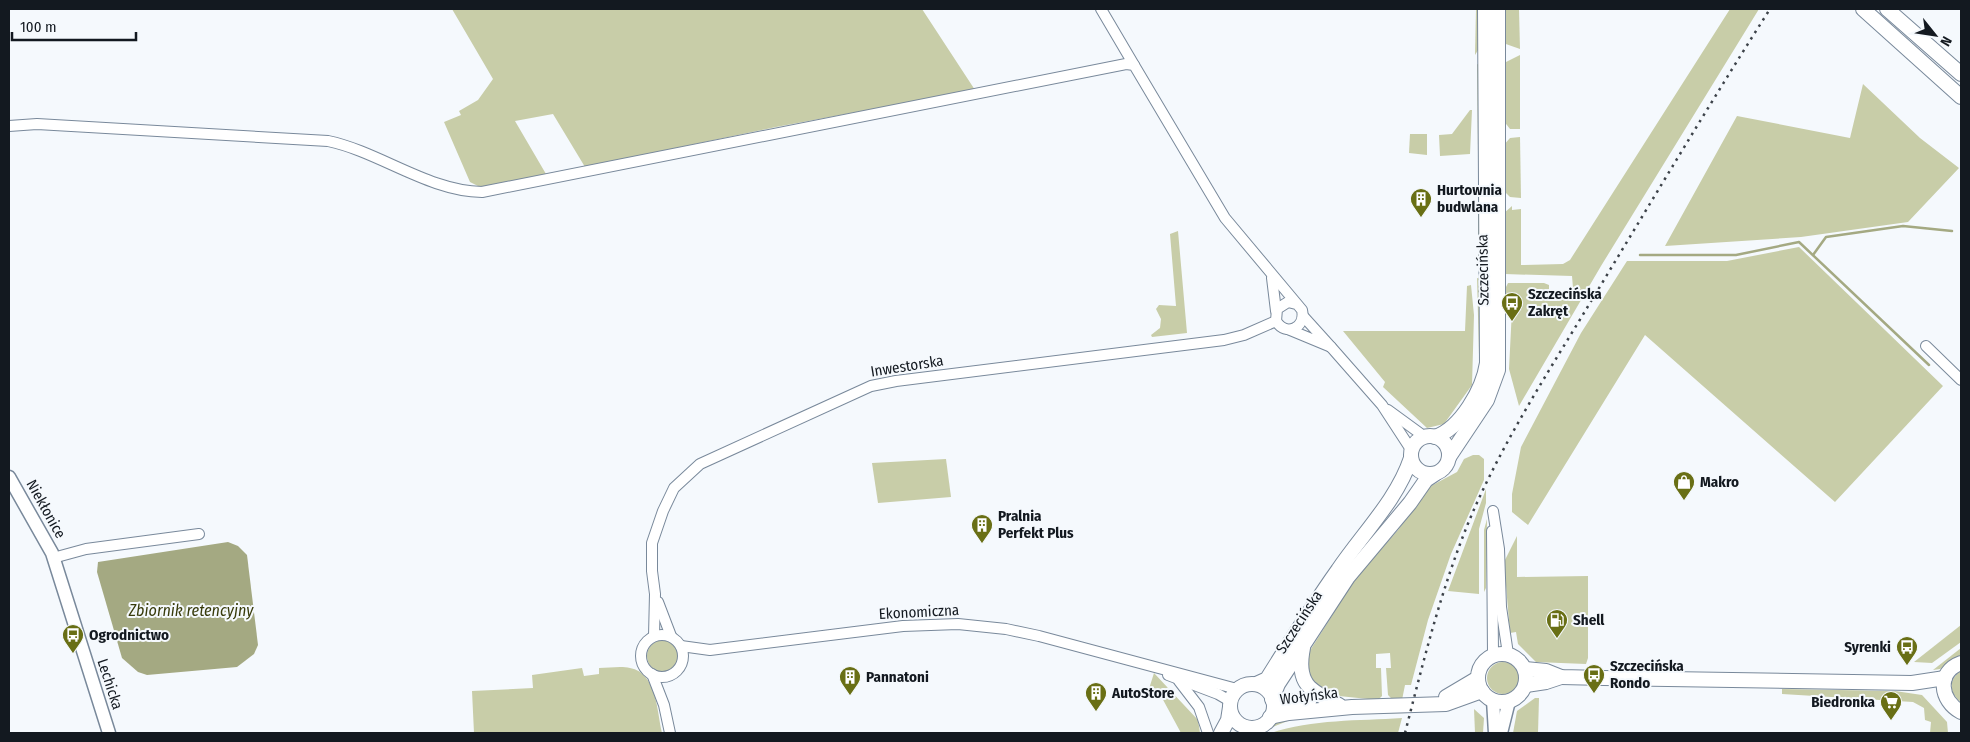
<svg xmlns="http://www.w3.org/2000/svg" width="1970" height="742" viewBox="0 0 1970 742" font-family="'Fira Sans Condensed',sans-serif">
<rect width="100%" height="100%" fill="#f5f9fd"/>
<g fill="#c8cda8">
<path d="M452,9H922L975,90L776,127L585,167L553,114L515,121L546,174L480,187L470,182L444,122L461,115L459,111L478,100L493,79Z"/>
<path d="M1476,9H1480V47L1475,55Z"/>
<path d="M1503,9H1519L1520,49L1503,43Z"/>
<path d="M1730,9H1759L1601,266L1519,406L1509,369L1512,309L1508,308L1504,291L1508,283H1544L1549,285V301H1557L1573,288L1572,276L1505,274L1503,214L1512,206V210L1521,209V265L1563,264L1570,260Z"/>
<path d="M1520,55V129H1510L1503,120L1502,64Z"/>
<path d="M1477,64L1480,65L1482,149L1478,153Z"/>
<path d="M1863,84L1920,138L1959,168L1908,222L1801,237L1665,246L1737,116L1850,138Z"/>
<path d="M1470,110H1472L1470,154L1440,156L1439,135L1452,134Z"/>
<path d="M1410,134H1427V155L1409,153Z"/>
<path d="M1520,137L1521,198L1510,197L1504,191L1503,146L1510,138Z"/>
<path d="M1478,165L1481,166L1484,264L1478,271Z"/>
<path d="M1178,231L1187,333L1152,337L1151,335L1160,328L1161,319L1156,309L1159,305L1176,306L1170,234Z"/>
<path d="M1799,247L1943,386L1835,502L1645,335L1528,525L1512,512V494L1521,447L1581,333L1627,261H1727Z"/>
<path d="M1477,278L1481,279L1480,393Z"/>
<path d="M1471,285L1474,315L1472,385L1444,424L1427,428L1383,387L1385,382L1343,331H1465L1467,286Z"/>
<path d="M1473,455H1479L1484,459V480L1451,554L1428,620L1411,685H1405L1402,700H1393L1388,695L1386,668H1391L1390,653L1376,654V668H1381L1382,696L1378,700L1329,695L1309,683L1304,660L1333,614L1346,588L1398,530L1429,487L1457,472L1464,459Z"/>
<path d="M946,459L951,497L878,503L872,463Z"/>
<path d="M1486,489V503L1479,529V594L1448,591Z"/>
<path d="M1487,519L1486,588L1484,592V530Z"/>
<path d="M1517,536V577L1588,576V658L1586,664L1536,662L1518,644L1516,632L1510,633L1504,562Z"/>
<path d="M1961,625V642L1932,663L1914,662Z"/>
<circle cx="663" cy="656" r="16"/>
<path d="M1961,648V655L1940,669L1933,670Z"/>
<circle cx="1503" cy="678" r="16"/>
<path d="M582,668L584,676L599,674V668C609,668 621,666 630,668C657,673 657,712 662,733H474L472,691L533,688L532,675Z"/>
<path d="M1961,671V702C1949,694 1948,679 1961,671Z"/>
<path d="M1154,673L1198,720L1200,733H1181L1161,696L1148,692Z"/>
<path d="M1782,689L1895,691L1922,695L1947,722L1948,733H1930L1931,722L1925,720L1924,708L1913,702L1782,694Z"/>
<path d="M1535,698H1539L1538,733H1513L1517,711Z"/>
<path d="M1409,709L1408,713C1372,714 1334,712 1298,718C1282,721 1266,733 1250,733C1297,705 1356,711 1409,709Z"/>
<path d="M1474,709L1484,718L1483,733H1475Z"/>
<path d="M1402,718L1398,733H1271C1312,719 1359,721 1402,718Z"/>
</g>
<path fill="#a4a982" d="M228,542L238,546L247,555L258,645L254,654L237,667L147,675L138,672L122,658L97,572L98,562Z"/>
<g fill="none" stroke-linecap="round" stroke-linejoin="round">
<g stroke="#a4a982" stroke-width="2.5">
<path d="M1640,255H1736L1799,242L1929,365"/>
<path d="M1813,255L1826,237L1903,226L1952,231"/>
</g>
<g stroke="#79899b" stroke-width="12">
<g id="minor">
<path d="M1101,9L1134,65"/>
<path d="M9,126L37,124L328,141C380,152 428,191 482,192L1126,64L1134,65L1225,218L1302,310C1306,328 1286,337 1276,321L1277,309L1288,302L1296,304"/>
<path d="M1272,278L1276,311"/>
<path d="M1290,330L1331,347L1303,316"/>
<path d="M1926,346L1961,380"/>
<path d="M1331,347L1382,405L1412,451"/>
<path d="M1388,410L1425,437"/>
<path d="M1493,511L1499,549L1501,607L1508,654"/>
<path d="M1492,531L1493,655"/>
<path d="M53,558L86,549L199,534"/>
<path d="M658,602L671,636"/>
<circle cx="662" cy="656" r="21"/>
<path d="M654,636L655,594L652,571V543L663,511L674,488L700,464L871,386L896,381L1224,340L1244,335L1276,321"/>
<path d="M681,646L710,650L903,626L958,624L1006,629L1039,636L1237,689"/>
<path d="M652,674L664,705L670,733"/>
<path d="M1168,675L1218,694L1230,701"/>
<path d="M1179,681L1199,707L1208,733"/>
</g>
</g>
<g stroke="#79899b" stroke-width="15">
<g id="tertiary">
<path d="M9,477L52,553L109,733"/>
<path d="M1493,700L1495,733"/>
<path d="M1501,733L1509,701"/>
</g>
</g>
<g stroke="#79899b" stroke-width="16">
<g id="secondary">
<path d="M1863,9L1961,97"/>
<path d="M1887,9L1961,74"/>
<circle cx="1430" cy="455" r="19"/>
<path d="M1435,437C1461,428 1483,389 1487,363L1485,9"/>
<path d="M1449,457L1487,400L1498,370V9"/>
<path d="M1303,648C1296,683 1309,691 1339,705"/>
<circle cx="1502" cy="678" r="24"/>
<path d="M1961,663C1936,672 1940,701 1961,712"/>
<path d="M1525,669L1546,671L1561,677L1604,678L1912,683L1945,678"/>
<path d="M1256,684L1267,679C1290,642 1313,605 1338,570C1363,533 1397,500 1411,458"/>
<circle cx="1252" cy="706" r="22"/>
<path d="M1526,685L1546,682L1561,677"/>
<path d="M1446,697L1478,678"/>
<path d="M1272,699L1278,684L1348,577L1410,503L1426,480L1435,474"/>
<path d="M1273,701L1309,702"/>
<path d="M1270,717L1289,713L1352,707L1446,704L1482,691"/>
<path d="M1221,733L1228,720L1230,707"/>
</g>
</g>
<use href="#minor" stroke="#fff" stroke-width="10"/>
<use href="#tertiary" stroke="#fff" stroke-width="12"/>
<use href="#secondary" stroke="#fff" stroke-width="14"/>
<path stroke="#3c4249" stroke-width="2.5" stroke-dasharray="2.5 5" stroke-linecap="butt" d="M1405,733C1424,659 1442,585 1472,514C1504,440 1549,371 1590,303C1650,204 1708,106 1770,9"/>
</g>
<defs>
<g id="building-pin" transform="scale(1.125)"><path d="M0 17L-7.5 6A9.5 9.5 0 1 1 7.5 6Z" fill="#696f15" stroke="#f5f9fd"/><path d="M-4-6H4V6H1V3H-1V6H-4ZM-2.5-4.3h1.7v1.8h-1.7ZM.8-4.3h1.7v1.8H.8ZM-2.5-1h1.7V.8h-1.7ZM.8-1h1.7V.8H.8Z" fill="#fff"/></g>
<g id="bus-pin" transform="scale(1.125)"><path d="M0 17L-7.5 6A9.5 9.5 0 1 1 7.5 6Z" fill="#696f15" stroke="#f5f9fd"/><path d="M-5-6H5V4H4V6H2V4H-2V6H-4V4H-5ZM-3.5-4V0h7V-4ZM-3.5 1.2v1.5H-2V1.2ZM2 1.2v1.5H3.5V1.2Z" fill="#fff"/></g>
<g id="shop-pin" transform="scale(1.125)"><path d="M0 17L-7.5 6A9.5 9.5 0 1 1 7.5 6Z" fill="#696f15" stroke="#f5f9fd"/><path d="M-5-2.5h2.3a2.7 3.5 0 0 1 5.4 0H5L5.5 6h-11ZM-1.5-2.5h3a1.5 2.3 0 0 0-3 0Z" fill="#fff"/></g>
<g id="fuel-pin" transform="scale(1.125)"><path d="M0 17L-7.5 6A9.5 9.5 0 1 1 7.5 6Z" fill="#696f15" stroke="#f5f9fd"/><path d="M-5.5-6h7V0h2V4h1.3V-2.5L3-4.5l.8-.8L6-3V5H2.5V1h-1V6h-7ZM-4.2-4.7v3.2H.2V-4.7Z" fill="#fff"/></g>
<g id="supermarket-pin" transform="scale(1.125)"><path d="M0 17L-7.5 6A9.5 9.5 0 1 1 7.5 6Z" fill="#696f15" stroke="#f5f9fd"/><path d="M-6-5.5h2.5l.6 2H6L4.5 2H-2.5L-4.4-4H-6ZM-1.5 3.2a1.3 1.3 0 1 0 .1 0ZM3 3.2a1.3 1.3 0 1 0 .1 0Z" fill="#fff"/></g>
</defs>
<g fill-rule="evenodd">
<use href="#building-pin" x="1421" y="199"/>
<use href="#bus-pin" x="1512" y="303"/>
<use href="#shop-pin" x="1684" y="482"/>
<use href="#building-pin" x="982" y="525"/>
<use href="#fuel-pin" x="1557" y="620"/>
<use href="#bus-pin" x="73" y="635"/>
<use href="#bus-pin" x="1907" y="647"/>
<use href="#bus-pin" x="1594" y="675"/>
<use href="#building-pin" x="850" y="677"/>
<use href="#building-pin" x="1096" y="693"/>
<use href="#supermarket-pin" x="1891" y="702"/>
</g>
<g text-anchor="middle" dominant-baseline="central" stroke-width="4" stroke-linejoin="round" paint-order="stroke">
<g font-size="15" font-weight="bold" fill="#131920" stroke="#f5f9fd" text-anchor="start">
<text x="1437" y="190">Hurtownia<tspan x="1437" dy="17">budwlana</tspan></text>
<text x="1528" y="294">Szczecińska<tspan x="1528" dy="17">Zakręt</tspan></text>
<text x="1700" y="482">Makro</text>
<text x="998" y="516">Pralnia<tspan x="998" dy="17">Perfekt Plus</tspan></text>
<text x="1573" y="620">Shell</text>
<text x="89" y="635">Ogrodnictwo</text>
<text x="1891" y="647" text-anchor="end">Syrenki</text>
<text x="1610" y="666">Szczecińska<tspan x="1610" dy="17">Rondo</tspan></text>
<text x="866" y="677">Pannatoni</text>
<text x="1112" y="693">AutoStore</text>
<text x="1875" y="702" text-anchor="end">Biedronka</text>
</g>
<g font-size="15" fill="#131920" stroke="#f5f9fd">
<text transform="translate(1483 270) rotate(-91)">Szczecińska</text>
<text transform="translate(907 366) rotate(-9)">Inwestorska</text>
<text transform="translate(46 509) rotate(61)">Niekłonice</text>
<text transform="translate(919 612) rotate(-3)">Ekonomiczna</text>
<text transform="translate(1299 622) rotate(-57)">Szczecińska</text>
<text transform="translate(110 684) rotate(72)">Lechicka</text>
<text transform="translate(1309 696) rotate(-7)">Wołyńska</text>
</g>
<g font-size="16" font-style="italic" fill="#383b0b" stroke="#f5f9fd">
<text x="191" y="610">Zbiornik retencyjny</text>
</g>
</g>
<rect width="1970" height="742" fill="none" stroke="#131920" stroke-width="20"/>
<g transform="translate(1935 35) rotate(120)" stroke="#f5f9fd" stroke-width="4" paint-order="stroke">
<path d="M0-4L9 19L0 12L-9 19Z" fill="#131920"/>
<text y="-8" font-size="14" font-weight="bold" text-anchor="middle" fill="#131920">N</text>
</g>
<path d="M12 32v8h124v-8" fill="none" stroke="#131920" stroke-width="2.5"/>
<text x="20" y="32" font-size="15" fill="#131920" stroke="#f5f9fd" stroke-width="4" paint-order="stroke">100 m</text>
</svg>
